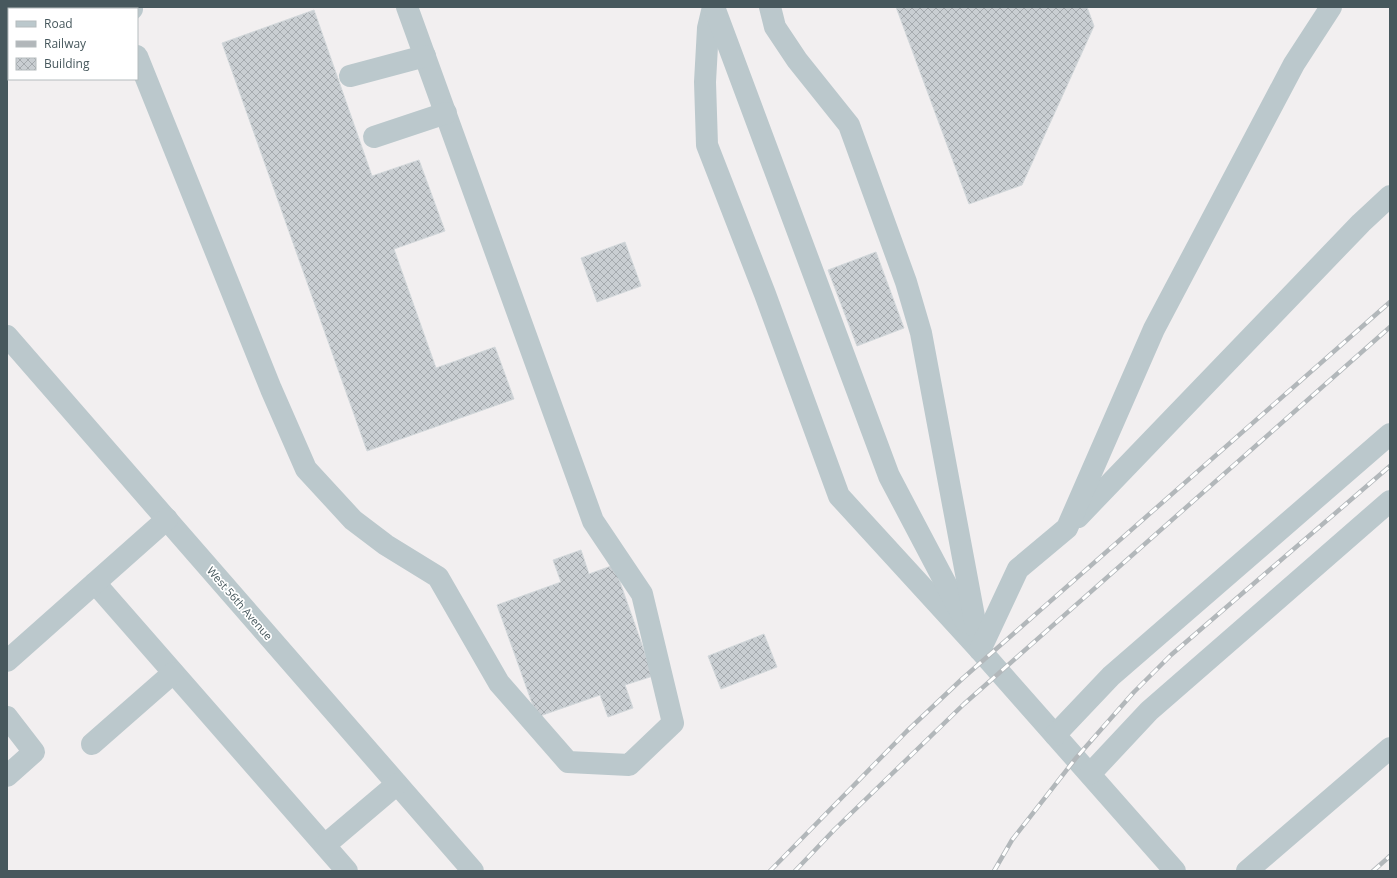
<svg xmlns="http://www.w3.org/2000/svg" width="1397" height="878" viewBox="0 0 1397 878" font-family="'Open Sans',sans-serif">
<defs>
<pattern id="building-cross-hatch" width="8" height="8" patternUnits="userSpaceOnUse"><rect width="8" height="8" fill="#c9ced2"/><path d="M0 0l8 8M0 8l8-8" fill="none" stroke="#a5aaae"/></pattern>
</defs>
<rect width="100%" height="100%" fill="#f2eff0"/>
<g fill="url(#building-cross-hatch)" stroke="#d3d8db">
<path d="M896,7H1087L1094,26L1022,185L969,204Z"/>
<path d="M314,10L372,176L419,160L445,231L394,249L436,368L495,347L514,399L367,451L222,43Z"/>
<path d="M625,242L641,286L597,302L581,258Z"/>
<path d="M876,252L904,328L857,346L828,270Z"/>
<path d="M581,550L589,574L614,565L653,676L625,685L633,708L608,717L600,695L537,717L497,605L561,582L553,560Z"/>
<path d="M764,634L777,667L721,689L708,656Z"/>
</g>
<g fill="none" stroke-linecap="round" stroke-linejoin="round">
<g stroke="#bbc8cc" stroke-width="22">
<path d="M713,7L708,28L705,82L707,145L765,294L839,496L980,650L1175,871"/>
<path d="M714,7L889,476L966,622"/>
<path d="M770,7L775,27L797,60L849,125L906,282L921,333L976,627"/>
<path d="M132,9V7"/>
<path d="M137,56L271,389L306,469L353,520L386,545L438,577L499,683L568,762L629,765L673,723L642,594L593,521L407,7"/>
<path d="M350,76L425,56"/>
<path d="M374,137L446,113"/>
<path d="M7,336L473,871"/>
<path d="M1078,517L1361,223L1390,196"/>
<path d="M95,583L347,871"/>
<path d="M980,650L1018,569L1067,528L1154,329L1294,64L1331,7"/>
<path d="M7,661L167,519"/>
<path d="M7,717L34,752L7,776"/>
<path d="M1055,735L1111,676L1390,434"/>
<path d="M92,744L173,673"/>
<path d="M1090,774L1149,711L1390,501"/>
<path d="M325,845L397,784"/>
<path d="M1247,871L1390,748"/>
</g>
<g stroke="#b2b7ba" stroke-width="4.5">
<g id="rail">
<path d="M770,871L907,731L962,679L1390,302"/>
<path d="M795,871L835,829L964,704L1390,327"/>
<path d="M994,871L1012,840L1076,758L1134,692L1171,655L1390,466"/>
<path d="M1373,871L1390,856"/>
</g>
</g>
<use href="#rail" stroke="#fff" stroke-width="3" stroke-dasharray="9" stroke-linecap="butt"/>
</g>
<g text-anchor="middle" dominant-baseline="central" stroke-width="3.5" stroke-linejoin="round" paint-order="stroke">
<g font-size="11" fill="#47585d" stroke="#fff">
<text transform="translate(240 603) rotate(49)">West 56th Avenue</text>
</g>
</g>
<rect width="1397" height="878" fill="none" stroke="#47585d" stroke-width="16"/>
<rect x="8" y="8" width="130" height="72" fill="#ffffff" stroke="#b5bcbe"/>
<rect x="16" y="21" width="20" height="6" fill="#bbc8cc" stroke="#b5bcbe"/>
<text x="44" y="28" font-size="12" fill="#47585d">Road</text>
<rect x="16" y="41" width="20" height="6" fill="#b2b7ba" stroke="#b5bcbe"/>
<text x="44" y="48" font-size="12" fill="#47585d">Railway</text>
<rect x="16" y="58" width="20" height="12" fill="url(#building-cross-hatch)" stroke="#b5bcbe"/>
<text x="44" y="68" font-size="12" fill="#47585d">Building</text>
</svg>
